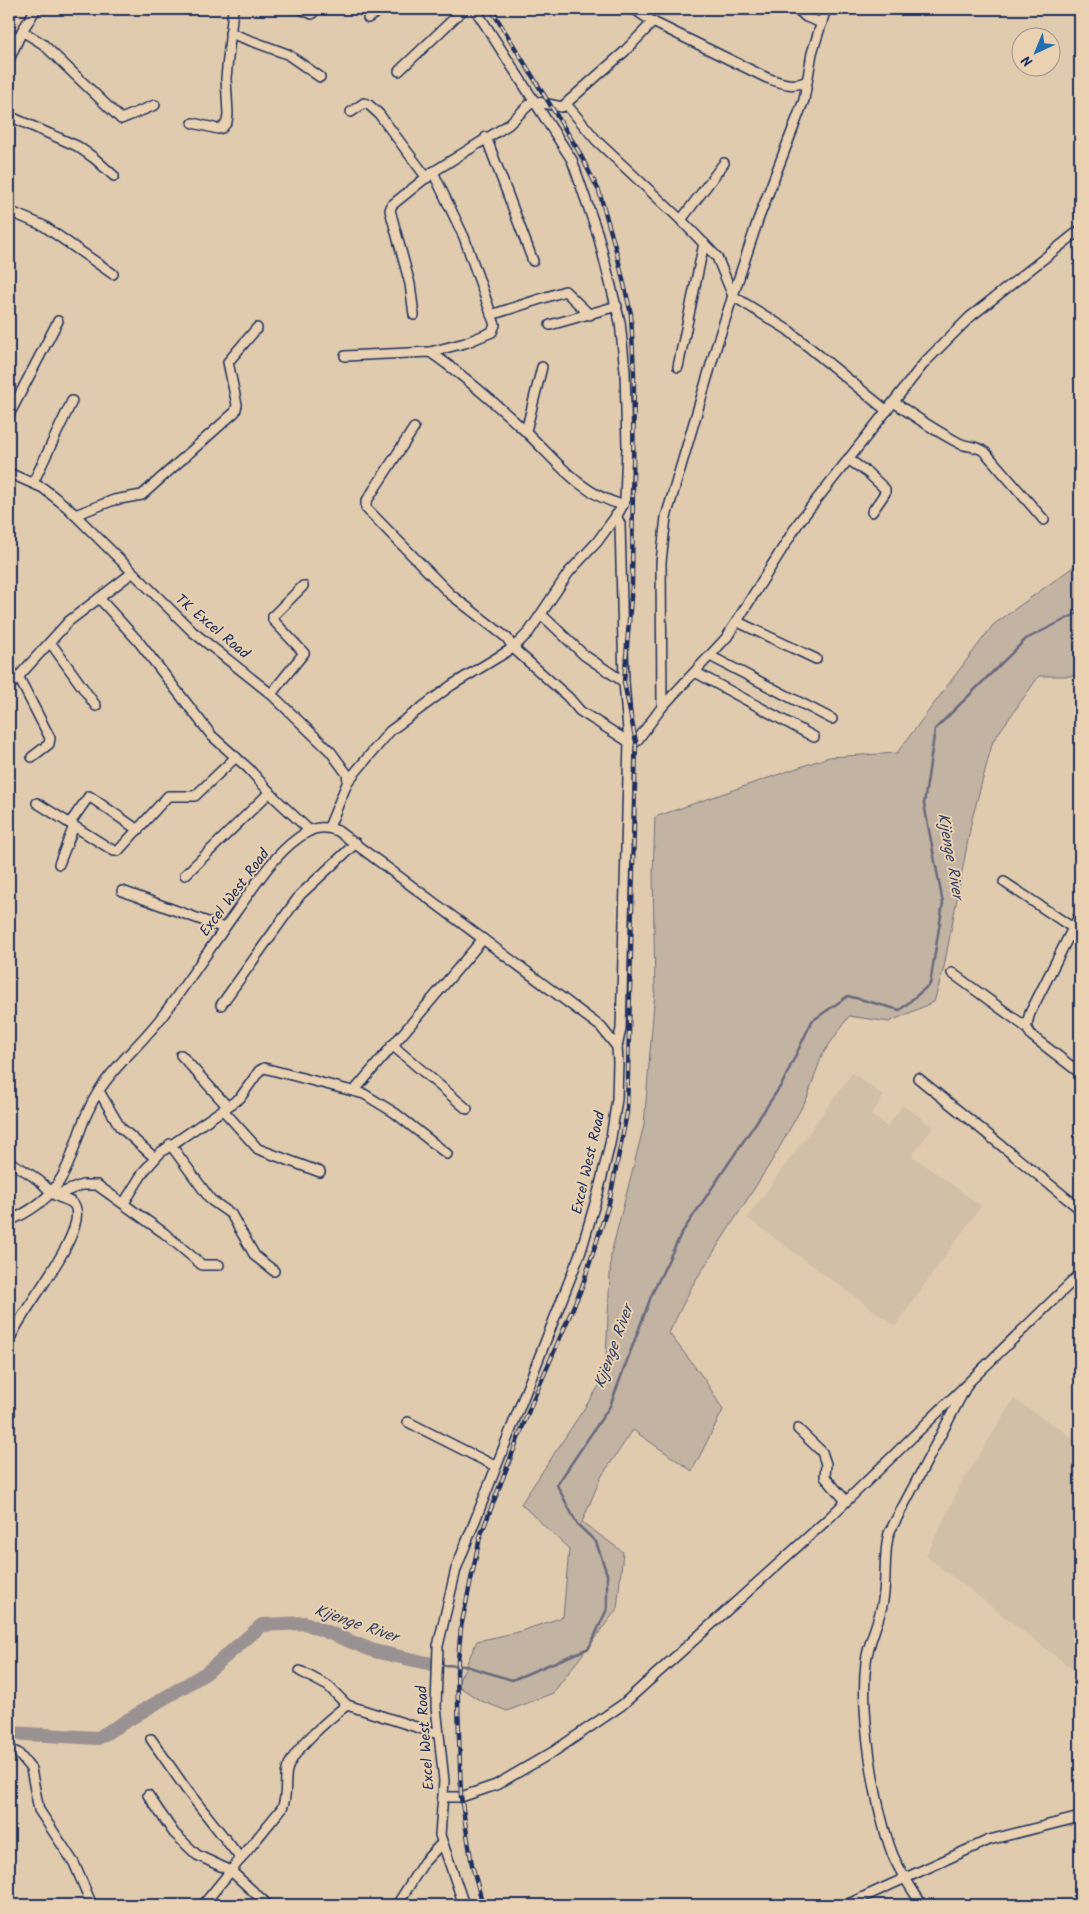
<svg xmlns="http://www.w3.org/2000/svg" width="1089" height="1914" viewBox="0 0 1089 1914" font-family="Kalam,sans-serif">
<rect width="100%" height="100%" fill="#e1cbae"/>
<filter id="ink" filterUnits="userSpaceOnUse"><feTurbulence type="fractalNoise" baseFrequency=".02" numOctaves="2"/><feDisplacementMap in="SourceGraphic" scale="10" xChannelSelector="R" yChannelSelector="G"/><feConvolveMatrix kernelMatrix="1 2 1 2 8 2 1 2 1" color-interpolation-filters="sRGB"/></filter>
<g filter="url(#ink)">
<g fill="#d1bfa7">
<path d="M852,1073L884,1096L871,1115L887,1127L903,1105L933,1127L912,1156L981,1206L895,1326L747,1218Z"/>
<path d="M1014,1399L1080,1442V1675L926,1556L961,1484Z"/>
</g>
<path fill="#c3b3a2" stroke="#6f7180" d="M1080,562V676H1039L993,741L972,819L944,967L934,1002L889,1022L849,1016L822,1055L807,1098L773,1159L692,1286L669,1333L705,1380L723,1410L692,1471L633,1430L601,1477L582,1522L623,1552L617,1609L553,1693L507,1711L479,1700L457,1685L477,1641L515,1633L563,1617L569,1549L521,1504L605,1377L611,1254L644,1125L655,991L653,875L655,817L829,757L897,753L993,625Z"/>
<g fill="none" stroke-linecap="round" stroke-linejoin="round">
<path stroke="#676a7d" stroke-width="2.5" d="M441,1665L466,1666L512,1680L589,1648L607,1609V1574L596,1542L577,1524L557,1485L610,1406L652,1294L681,1234L782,1084L812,1021L848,996L900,1010L930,984L943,903L924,804L935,729L1026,639L1080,612"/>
<path stroke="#9a9292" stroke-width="14" d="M9,1733L98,1738L206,1673L262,1625L305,1623L374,1651L432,1664"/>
<g stroke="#1b2f5e" stroke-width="12">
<g id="minor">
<path d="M301,9L312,14"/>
<path d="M634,9L653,22L767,78C782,83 793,88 807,81"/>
<path d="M797,9L806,17L822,23"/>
<path d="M368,18L382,9"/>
<path d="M22,31L43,44L121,119L155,105"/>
<path d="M9,32L17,40"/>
<path d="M230,33L287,54L320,77"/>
<path d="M9,60L22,31L36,9"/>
<path d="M399,71L464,9"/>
<path d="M566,104L597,141L681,220L717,257L733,296L788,330L887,411"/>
<path d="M351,112L364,103L369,105L379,114L427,178"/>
<path d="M9,116L77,146L94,158L114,176"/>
<path d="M193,123L218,129L222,128L227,122L228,114L226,78L233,9"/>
<path d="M486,137L533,261"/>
<path d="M9,211L44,226L113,274"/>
<path d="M681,220L724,163"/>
<path d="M414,315L410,284L390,210L392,205L433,172L508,125L533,101L562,107L624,52L653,22"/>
<path d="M491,315L565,291L590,315"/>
<path d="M550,325L617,306"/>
<path d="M430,352L465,343L492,332L495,325L464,237L433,172"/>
<path d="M345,356L430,352C462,374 496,404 524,430C556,460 579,494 623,505"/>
<path d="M678,367L704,243"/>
<path d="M894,402C915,417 936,431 959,443C968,448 974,444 985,452L1044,520"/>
<path d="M9,415L58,321"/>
<path d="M414,428L366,502V508L450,594L507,638L513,648L568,697L580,711L629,742"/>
<path d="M526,431L542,367"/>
<path d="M848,459L868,473L885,489V493L872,512"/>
<path d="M9,473L43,488L67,507L193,632L271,694L331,752L347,774L348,781L329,827"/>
<path d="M33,483L72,401"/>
<path d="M75,515L114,500L142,495L235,412L237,405L228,362L257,328"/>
<path d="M616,515L620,524L624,682L629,742L621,1029L617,1047"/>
<path d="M99,598L139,642L212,736L248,768L275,798L310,831"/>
<path d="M542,615L584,655L624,682"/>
<path d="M738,622L816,659"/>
<path d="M50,642L96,706"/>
<path d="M710,656L832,719"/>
<path d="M695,672L814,737"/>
<path d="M18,676L50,738L49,744L32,757"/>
<path d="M9,687L69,621L132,573"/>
<path d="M271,694L304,653L273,620V616L303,586"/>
<path d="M662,707L661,562L666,517L718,341L758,220L804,100L812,53L826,9"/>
<path d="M636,742L662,707L727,637L799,522L925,362L970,317L1080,230"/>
<path d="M348,781L390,731L452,685L513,648L529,632L569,572L597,542L619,512L625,500L627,447L625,371L620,322L598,235L572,160L475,9"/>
<path d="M37,803L114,851H118L168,796H195L236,757"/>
<path d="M70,823L89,796L138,830"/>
<path d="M59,864L74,826"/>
<path d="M185,875L270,792"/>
<path d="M1004,882L1073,928"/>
<path d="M122,891L224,928"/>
<path d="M1080,914L1030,1013L1026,1027L1032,1036L1080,1073"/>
<path d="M952,973L1026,1027"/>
<path d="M221,1005L300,895L356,843"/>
<path d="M392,1045L467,1109"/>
<path d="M181,1055L227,1106"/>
<path d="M918,1078L1080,1209"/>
<path d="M355,1090L483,939"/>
<path d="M99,1091L120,1127L155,1158"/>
<path d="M223,1110L258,1149L320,1172"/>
<path d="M170,1144L211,1200L231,1214L255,1256L274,1271"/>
<path d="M9,1162C19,1167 29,1173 38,1180C44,1184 49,1191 55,1195C61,1199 72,1200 75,1206C88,1234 19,1312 9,1341"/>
<path d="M56,1195L82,1185H97L164,1233L202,1265H219"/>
<path d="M124,1203L144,1171L161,1152L240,1098L259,1071L264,1068L364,1094L395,1113L447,1154"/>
<path d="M9,1221C82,1189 64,1144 100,1089C118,1062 144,1041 164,1014C189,980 213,944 238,909C258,881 278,848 309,831C319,826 328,827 338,831L601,1027L617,1047L618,1062L617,1099L610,1144L598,1193L581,1251L456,1569L438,1646L436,1707L444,1781L440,1835L464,1905"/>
<path d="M408,1422L495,1466"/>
<path d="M798,1429L822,1452L826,1464L825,1477L846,1501"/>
<path d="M300,1671L328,1686L347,1705"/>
<path d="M151,1739L186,1789L241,1859"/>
<path d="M9,1749L18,1753L31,1769L39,1810L74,1863L92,1905"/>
<path d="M148,1795L174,1833L197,1855L231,1871L268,1905"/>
<path d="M444,1797H461L496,1785L553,1752L622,1705L828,1519L1080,1274"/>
<path d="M203,1905L282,1808C288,1795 284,1783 287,1770C293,1749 330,1718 347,1705L438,1734"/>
<path d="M397,1905L424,1862L442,1843"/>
<path d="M846,1905L989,1840L1080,1817"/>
<path d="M922,1905C912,1889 899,1871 892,1853C874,1804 860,1713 866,1662C868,1641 880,1621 883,1600C887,1577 883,1555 889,1533L967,1385"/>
</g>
</g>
<use href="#minor" stroke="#e9d1b1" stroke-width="9"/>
<g stroke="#1b2f5e" stroke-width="4.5">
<path id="rail" d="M483,1905L472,1865L461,1797L457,1672L461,1627L480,1537L533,1400L582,1287L609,1203L627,1113L636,742L624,682L632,585L634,374L631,314L616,250L599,191L578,150L491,9"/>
</g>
<use href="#rail" stroke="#e9d1b1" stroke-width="2.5" stroke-dasharray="8" stroke-linecap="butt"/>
</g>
</g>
<g text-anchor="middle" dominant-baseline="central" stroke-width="4" stroke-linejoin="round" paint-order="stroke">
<g font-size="15" fill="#1b2f5e" stroke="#e9d1b1">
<text transform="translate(212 627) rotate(40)">TK Excel Road</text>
<text transform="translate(235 893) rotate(-53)">Excel West Road</text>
<text transform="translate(589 1163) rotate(-77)">Excel West Road</text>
<text transform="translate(426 1738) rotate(-94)">Excel West Road</text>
</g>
<g font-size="16" font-style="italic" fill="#344368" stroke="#e9d1b1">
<text transform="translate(950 856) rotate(80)">Kijenge River</text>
<text transform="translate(614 1347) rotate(-70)">Kijenge River</text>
<text transform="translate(356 1624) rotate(19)">Kijenge River</text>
</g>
</g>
<rect width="1089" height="1914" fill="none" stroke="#e9d1b1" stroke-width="30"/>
<rect x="15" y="15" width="1059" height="1884" fill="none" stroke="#1b2f5e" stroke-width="2" filter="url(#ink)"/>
<g transform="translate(1036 52) rotate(224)"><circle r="24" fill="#e9d1b1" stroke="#979090"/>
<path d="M0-4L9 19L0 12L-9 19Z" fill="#1f6fb2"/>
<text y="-8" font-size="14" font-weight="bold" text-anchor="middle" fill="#1b2f5e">N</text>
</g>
</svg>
